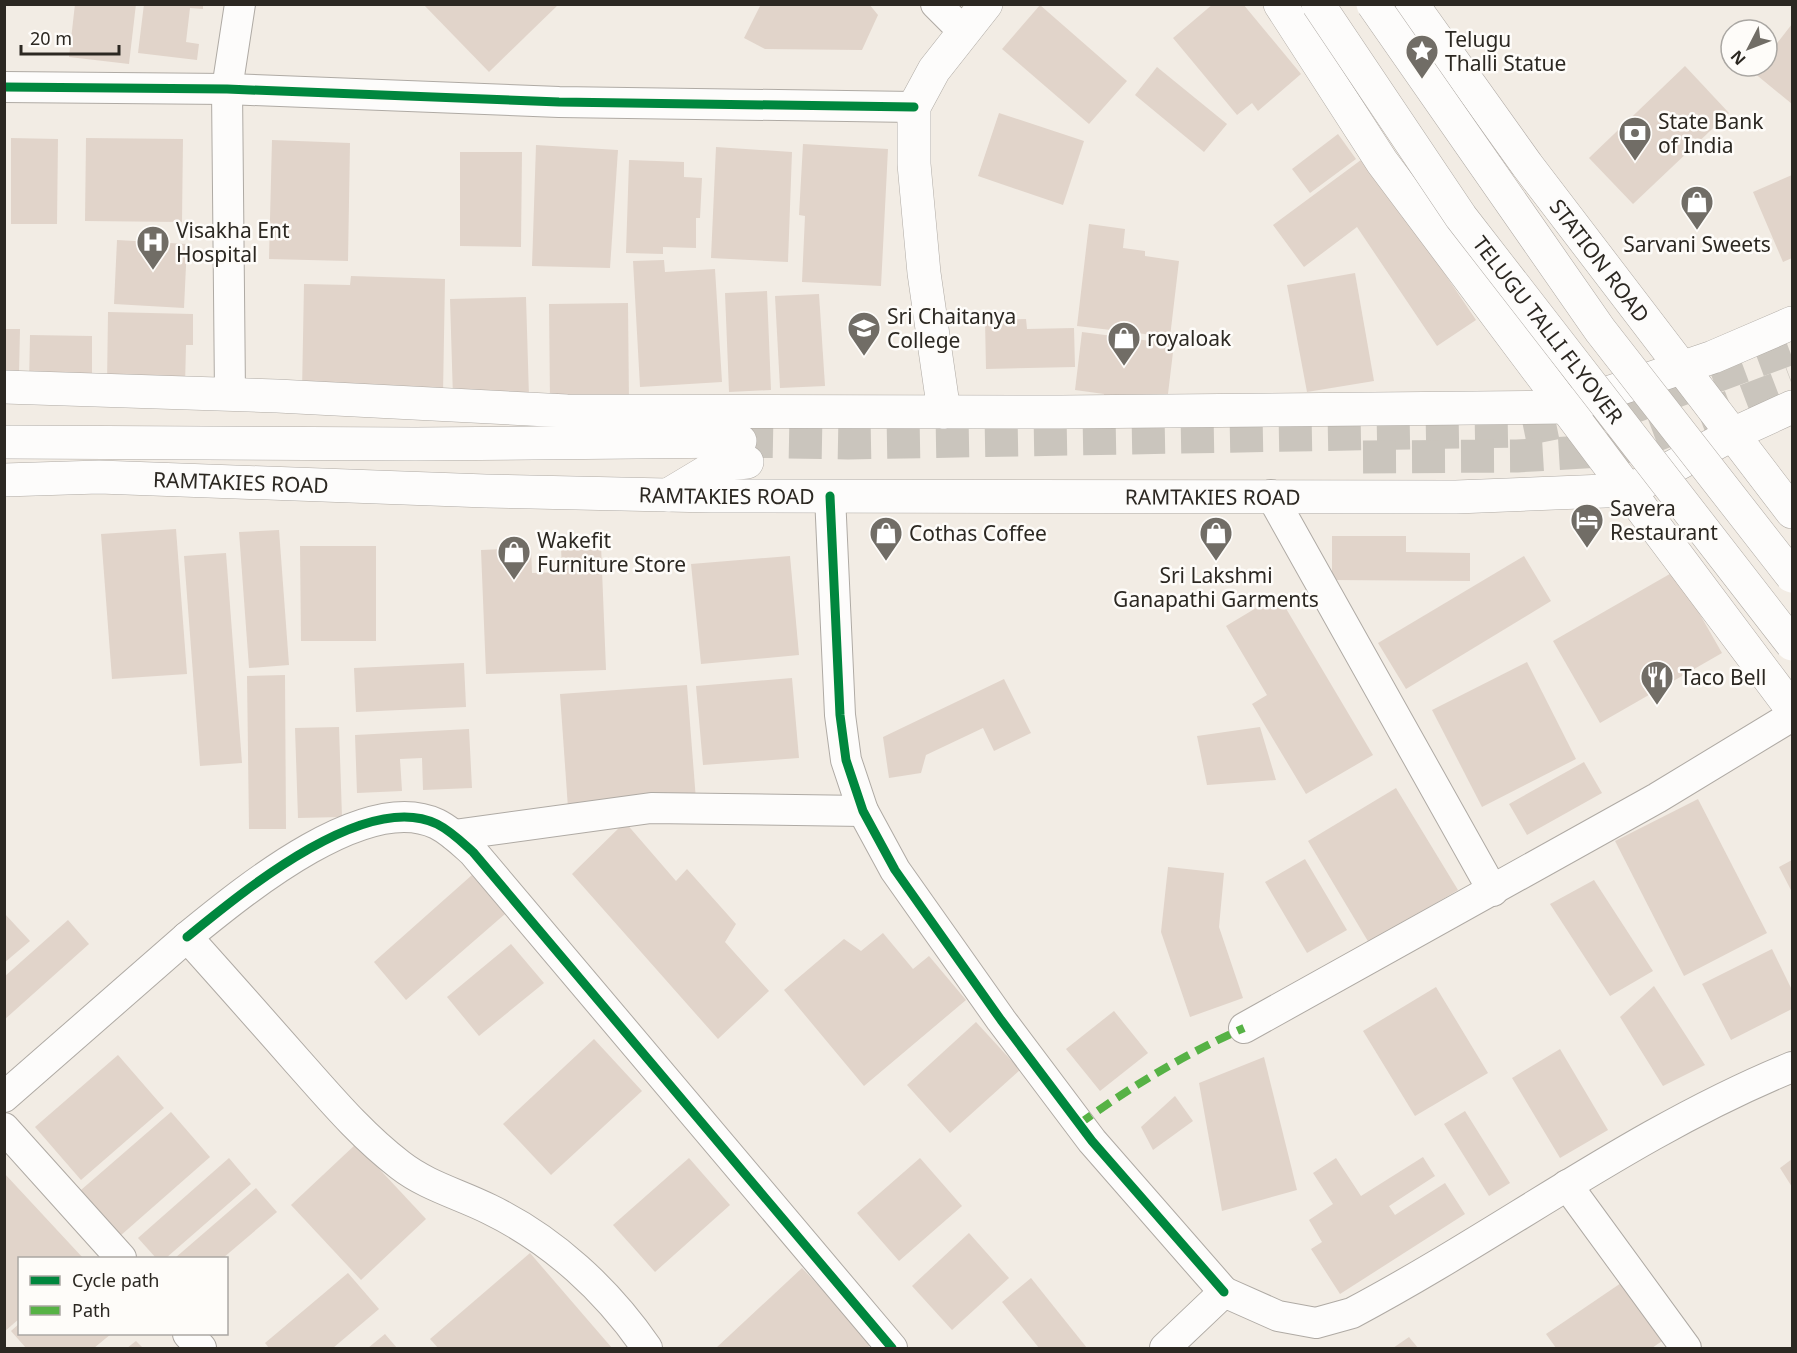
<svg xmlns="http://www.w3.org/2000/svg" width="1797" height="1353" viewBox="0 0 1797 1353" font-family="'Noto Sans',sans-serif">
<rect width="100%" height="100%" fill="#f2ece4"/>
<g fill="#e1d4ca">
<path d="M75,4H136L129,64L69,57Z"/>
<path d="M144,4H203V9L190,8L186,42L199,44L197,60L138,53Z"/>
<path d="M423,4H559L489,72Z"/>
<path d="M761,4H869L878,15L862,50L765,49L744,38Z"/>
<path d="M1213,4H1243L1301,74L1258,111L1252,103L1237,115L1173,38Z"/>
<path d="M1040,5L1127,81L1089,124L1002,49Z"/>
<path d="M1792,24V104L1753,72L1759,66H1767V56Z"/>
<path d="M1685,66L1729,113L1633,204L1589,158Z"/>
<path d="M1157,67L1227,124L1204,152L1135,95Z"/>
<path d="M999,113L1084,141L1063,205L978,176Z"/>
<path d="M1338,134L1356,159L1310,193L1292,169Z"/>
<path d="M11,138L58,139L57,224H11Z"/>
<path d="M86,138L183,139L182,222L85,221Z"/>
<path d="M272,140L350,143L348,261L269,259Z"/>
<path d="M803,144L888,149L881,286L802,282L805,216L799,215Z"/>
<path d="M536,145L618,150L610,268L532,266Z"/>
<path d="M716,147L792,152L788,262L711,258Z"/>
<path d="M460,152H522L521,247L460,246Z"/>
<path d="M1365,157L1392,202L1402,217L1405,215L1476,320L1437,346L1357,227L1304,267L1273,225Z"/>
<path d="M629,160L684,162V177L702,178L700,218H696V248L663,247V254L626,253Z"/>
<path d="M1792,175V258L1783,262L1753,192Z"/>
<path d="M1089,224L1125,229L1123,248L1145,251V256L1179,261L1170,337L1077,326Z"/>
<path d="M117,240L187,244L184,308L114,304Z"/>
<path d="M664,260L665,272L715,269L722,382L640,387L633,261Z"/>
<path d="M1355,273L1374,381L1307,392L1287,285Z"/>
<path d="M351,276L445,279L443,394L302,392L304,284L350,285Z"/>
<path d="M767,291L771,390L729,392L725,293Z"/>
<path d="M819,294L825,386L780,388L775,296Z"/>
<path d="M526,297L529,397L453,398L450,299Z"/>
<path d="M628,303L629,403H550L549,304Z"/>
<path d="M108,312L193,314V345H186L185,386L107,385Z"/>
<path d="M1026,319L1027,329L1074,328L1075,367L986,369L985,320Z"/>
<path d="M4,329H20L19,373H4Z"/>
<path d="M1082,332L1174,344L1167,402L1103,404L1104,394L1075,390Z"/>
<path d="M30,335L92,336V383H29Z"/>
<path d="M176,529L187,674L112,679L101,534Z"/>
<path d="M279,530L289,665L249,668L239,532Z"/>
<path d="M1332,536H1406V552L1470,553V581L1332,580Z"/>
<path d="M601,545L606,670L486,674L481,550L531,548L532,573L562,572L561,547Z"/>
<path d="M300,546H376V641H301Z"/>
<path d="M226,553L242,763L200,766L184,556Z"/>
<path d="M790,556L799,655L701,664L691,564Z"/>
<path d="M1524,556L1551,601L1406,689L1378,643Z"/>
<path d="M1675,571L1722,653L1600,723L1553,641Z"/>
<path d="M1278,595L1373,755L1306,794L1252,704L1267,695L1226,626Z"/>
<path d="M1527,662L1576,759L1482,807L1432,710Z"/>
<path d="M464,663L466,707L356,712L354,668Z"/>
<path d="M285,675L286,829H249L247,676Z"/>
<path d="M792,678L799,758L703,765L696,686Z"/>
<path d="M1004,679L1031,733L994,751L983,728L926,755L921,773L889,778L883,737Z"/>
<path d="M687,685L696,800L568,808L560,694Z"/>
<path d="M339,727L342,817L298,818L295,728Z"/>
<path d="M1260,727L1276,780L1207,785L1197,736Z"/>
<path d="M469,729L472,788L423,790L422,758L400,759L402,791L357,793L355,735Z"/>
<path d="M1584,762L1602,793L1527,835L1509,804Z"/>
<path d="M1396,788L1458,890L1369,943L1308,841Z"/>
<path d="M1698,799L1767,933L1684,976L1615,841Z"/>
<path d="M625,822L676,881L687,869L736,924L725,942L769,991L718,1039L572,874Z"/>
<path d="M1305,859L1347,930L1307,953L1265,882Z"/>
<path d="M1792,860V892L1779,867Z"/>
<path d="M1168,867L1224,873L1219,927L1243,998L1190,1017L1161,932Z"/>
<path d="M472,875L505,914L406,1000L374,962Z"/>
<path d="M1594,880L1653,971L1610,996L1550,904Z"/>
<path d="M4,913L30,941L4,963Z"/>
<path d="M68,920L89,944L4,1020V977Z"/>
<path d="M883,933L913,969L929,956L966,1000L864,1086L784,990L844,939L861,951Z"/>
<path d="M511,944L544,983L479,1036L447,997Z"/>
<path d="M1772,949L1792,990V1009L1731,1040L1702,984Z"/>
<path d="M1654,986L1705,1065L1663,1086L1620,1017Z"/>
<path d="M1436,987L1488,1073L1415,1116L1363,1031Z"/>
<path d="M1114,1011L1148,1053L1100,1091L1066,1049Z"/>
<path d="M976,1022L1020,1070L950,1133L907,1085Z"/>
<path d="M594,1039L642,1091L551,1175L503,1124Z"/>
<path d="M1560,1049L1608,1130L1560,1158L1512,1078Z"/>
<path d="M118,1055L164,1108L81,1180L35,1127Z"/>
<path d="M1264,1057L1297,1190L1222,1211L1199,1083Z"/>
<path d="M1175,1096L1193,1121L1153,1150L1141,1127Z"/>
<path d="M1465,1111L1510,1183L1489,1196L1444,1124Z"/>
<path d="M171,1112L210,1157L120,1236L81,1190Z"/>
<path d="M356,1144L426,1219L361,1280L291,1205Z"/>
<path d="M1423,1157L1435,1176L1389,1206L1395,1215L1445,1183L1465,1214L1340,1294L1311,1249L1322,1242L1309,1220L1333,1204L1313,1173L1336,1158L1361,1196Z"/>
<path d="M229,1158L251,1184L166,1258H156L138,1238Z"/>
<path d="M689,1158L730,1205L655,1272L613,1225Z"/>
<path d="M920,1158L962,1206L899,1261L857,1213Z"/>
<path d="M1792,1159V1187L1780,1168Z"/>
<path d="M4,1173L83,1258H20V1318L4,1332Z"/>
<path d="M256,1188L277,1212L223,1258H175Z"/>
<path d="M969,1233L1009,1278L952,1330L912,1286Z"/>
<path d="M530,1253L612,1348H438L430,1339Z"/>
<path d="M802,1268L873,1343L867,1348H716Z"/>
<path d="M348,1273L379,1309L333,1348H269L265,1343Z"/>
<path d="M1031,1278L1087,1348H1039L1002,1302Z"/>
<path d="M1624,1281L1665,1339L1652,1348H1556L1546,1334Z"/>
<path d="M20,1323V1334H111L94,1348H26L11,1331Z"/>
<path d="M385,1334L397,1348H368Z"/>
<path d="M1409,1337L1418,1348H1393Z"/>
<path d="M136,1341L143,1348H127Z"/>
</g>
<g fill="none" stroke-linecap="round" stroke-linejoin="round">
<g stroke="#cac5bd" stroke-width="33" stroke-dasharray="33 16" stroke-linecap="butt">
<path d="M740,441L848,443L1516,431L1633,407L1792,348"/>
<path d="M1363,457L1517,456L1617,450L1792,383"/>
</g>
<g stroke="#afaaa4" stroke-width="32">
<g id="minor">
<path d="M936,4L964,32"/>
<path d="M4,87L227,89L559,102L914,107"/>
<path d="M230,394L227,89L240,4"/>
<path d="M1271,495L1493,891"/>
<path d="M830,496L840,715L846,760L863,811L895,870L1001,1020L1092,1141L1224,1292"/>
<path d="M454,835L651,808L863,811"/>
<path d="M187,937C240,894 365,789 437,824C451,831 462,842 473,852L892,1348"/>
<path d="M1244,1028L1657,798L1792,716"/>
<path d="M4,1097L187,937C224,978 261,1020 298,1062C331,1099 361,1135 400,1165C427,1186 459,1194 489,1209C553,1240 607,1290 647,1348"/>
<path d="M4,1128L121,1258"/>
<path d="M1567,1185L1686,1348"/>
<path d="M188,1334L201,1348"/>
<path d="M1165,1348L1224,1292L1278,1316L1316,1323L1352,1313C1501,1234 1635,1131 1792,1067"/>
</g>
</g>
<g stroke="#afaaa4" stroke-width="34">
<path id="tertiary" d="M944,412L924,273L914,164V107L934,70L986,4"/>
</g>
<g stroke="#afaaa4" stroke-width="34">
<g id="primary">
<path d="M1280,4L1382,162L1792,709"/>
<path id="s1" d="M1412,4L1527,165L1792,512"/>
<path d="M4,387L277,396L567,411L1061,412L1566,407L1713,357L1792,323"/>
<path d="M4,442L416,444L740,441"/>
<path id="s2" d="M4,480L99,477L486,491L712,496L1456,497L1630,490L1733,434L1792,407"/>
<path d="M668,495L718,465L747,462"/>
</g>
</g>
<use href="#minor" stroke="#fdfcfb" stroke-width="30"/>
<use href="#tertiary" stroke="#fdfcfb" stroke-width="33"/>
<use href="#primary" stroke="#fdfcfb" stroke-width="33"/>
<g stroke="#afaaa4" stroke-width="34" stroke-linecap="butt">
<g id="primary-bridge">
<path id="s3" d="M1318,4L1461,217L1792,644"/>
<path d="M1373,4L1600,330L1792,576"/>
</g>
</g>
<use href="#primary-bridge" stroke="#fdfcfb" stroke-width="33"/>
<path stroke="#56b245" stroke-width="8" stroke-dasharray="15 8" stroke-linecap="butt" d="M1079,1124C1132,1086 1185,1054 1244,1028"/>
<g stroke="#fefcf9" stroke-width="13">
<g id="cycleway">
<path d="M4,87L227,89L559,102L914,107"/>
<path d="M830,496L840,715L846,760L863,811L895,870L1001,1020L1092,1141L1224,1292"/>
<path d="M187,937C240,894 365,789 437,824C451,831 462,842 473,852L892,1348"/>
</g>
</g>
<use href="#cycleway" stroke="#00873e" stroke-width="9"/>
</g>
<defs>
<g id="sight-pin" transform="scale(1.725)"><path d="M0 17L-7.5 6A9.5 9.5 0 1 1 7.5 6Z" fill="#716d66" stroke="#fefcf9"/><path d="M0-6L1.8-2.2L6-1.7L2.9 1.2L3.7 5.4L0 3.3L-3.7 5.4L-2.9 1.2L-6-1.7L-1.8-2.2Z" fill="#fff"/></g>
<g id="bank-pin" transform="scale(1.725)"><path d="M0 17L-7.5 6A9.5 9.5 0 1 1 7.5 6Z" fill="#716d66" stroke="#fefcf9"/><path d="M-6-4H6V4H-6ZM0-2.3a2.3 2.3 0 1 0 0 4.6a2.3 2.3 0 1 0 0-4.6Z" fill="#fff"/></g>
<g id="shop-pin" transform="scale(1.725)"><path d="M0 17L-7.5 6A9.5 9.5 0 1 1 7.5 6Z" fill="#716d66" stroke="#fefcf9"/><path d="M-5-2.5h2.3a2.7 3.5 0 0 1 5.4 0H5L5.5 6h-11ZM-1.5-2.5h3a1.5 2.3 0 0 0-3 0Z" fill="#fff"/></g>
<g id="hospital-pin" transform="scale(1.725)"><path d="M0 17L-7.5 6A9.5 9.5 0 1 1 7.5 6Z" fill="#716d66" stroke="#fefcf9"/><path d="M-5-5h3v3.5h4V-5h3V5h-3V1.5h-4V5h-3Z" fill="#fff"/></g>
<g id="university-pin" transform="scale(1.725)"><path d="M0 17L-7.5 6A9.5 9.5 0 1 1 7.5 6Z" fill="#716d66" stroke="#fefcf9"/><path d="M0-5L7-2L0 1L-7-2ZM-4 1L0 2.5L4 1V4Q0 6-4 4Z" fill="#fff"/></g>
<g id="hotel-pin" transform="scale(1.725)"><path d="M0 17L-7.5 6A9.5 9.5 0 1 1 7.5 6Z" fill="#716d66" stroke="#fefcf9"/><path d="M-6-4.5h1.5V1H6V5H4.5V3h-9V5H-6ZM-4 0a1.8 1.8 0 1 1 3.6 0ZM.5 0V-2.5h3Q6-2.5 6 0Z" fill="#fff"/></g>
<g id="restaurant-pin" transform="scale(1.725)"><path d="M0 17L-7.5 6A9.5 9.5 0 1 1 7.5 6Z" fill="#716d66" stroke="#fefcf9"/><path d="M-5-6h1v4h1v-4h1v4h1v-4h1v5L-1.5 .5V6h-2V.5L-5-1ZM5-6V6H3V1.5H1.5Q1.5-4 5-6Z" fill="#fff"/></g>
</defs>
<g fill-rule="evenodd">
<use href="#sight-pin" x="1422" y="51"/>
<use href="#bank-pin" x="1635" y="133"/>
<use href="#shop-pin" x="1697" y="202"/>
<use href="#hospital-pin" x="153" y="242"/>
<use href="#university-pin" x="864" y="328"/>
<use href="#shop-pin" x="1124" y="338"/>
<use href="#hotel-pin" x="1587" y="520"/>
<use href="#shop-pin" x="886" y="533"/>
<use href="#shop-pin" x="1216" y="533"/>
<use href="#shop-pin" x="514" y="552"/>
<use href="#restaurant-pin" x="1657" y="677"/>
</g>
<g text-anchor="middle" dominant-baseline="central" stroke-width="5" stroke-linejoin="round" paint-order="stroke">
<g font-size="21" fill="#2c2822" stroke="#fefcf9" text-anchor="start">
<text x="1445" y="39">Telugu<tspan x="1445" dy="24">Thalli Statue</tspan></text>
<text x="1658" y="121">State Bank<tspan x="1658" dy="24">of India</tspan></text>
<text x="176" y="230">Visakha Ent<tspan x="176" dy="24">Hospital</tspan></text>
<text x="1697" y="244" text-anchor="middle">Sarvani Sweets</text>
<text x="887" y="316">Sri Chaitanya<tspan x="887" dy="24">College</tspan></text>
<text x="1147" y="338">royaloak</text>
<text x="1610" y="508">Savera<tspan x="1610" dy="24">Restaurant</tspan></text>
<text x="909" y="533">Cothas Coffee</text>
<text x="537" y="540">Wakefit<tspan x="537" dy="24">Furniture Store</tspan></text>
<text x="1216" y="575" text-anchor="middle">Sri Lakshmi<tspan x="1216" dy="24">Ganapathi Garments</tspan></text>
<text x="1680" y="677">Taco Bell</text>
</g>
<g font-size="21" fill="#2c2822" stroke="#fefcf9">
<text stroke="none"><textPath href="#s1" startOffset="318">STATION ROAD</textPath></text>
<text stroke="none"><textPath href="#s3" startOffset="399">TELUGU TALLI FLYOVER</textPath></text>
<text stroke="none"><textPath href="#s2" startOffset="237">RAMTAKIES ROAD</textPath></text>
<text stroke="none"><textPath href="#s2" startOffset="723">RAMTAKIES ROAD</textPath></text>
<text stroke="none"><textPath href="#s2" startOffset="1209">RAMTAKIES ROAD</textPath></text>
</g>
</g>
<rect width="1797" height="1353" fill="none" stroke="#2c2822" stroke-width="12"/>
<rect x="18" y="1257" width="210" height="78" fill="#fefcf9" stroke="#aaa7a3" stroke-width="1.5"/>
<rect x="30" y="1276" width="30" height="9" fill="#00873e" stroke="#aaa7a3" stroke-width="1.5"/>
<text x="72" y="1287" font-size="18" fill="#2c2822">Cycle path</text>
<rect x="30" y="1306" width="30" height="9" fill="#56b245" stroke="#aaa7a3" stroke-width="1.5"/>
<text x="72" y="1317" font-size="18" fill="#2c2822">Path</text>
<g transform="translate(1749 48) rotate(228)"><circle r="28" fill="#fefcf9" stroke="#aaa7a3" stroke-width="1.5"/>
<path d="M0-4.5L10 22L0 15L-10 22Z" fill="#716d66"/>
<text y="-9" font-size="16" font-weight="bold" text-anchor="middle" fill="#2c2822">N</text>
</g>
<path d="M21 45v9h98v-9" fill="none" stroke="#2c2822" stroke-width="3"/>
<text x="30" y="45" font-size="18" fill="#2c2822" stroke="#fefcf9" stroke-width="4.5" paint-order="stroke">20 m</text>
</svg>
